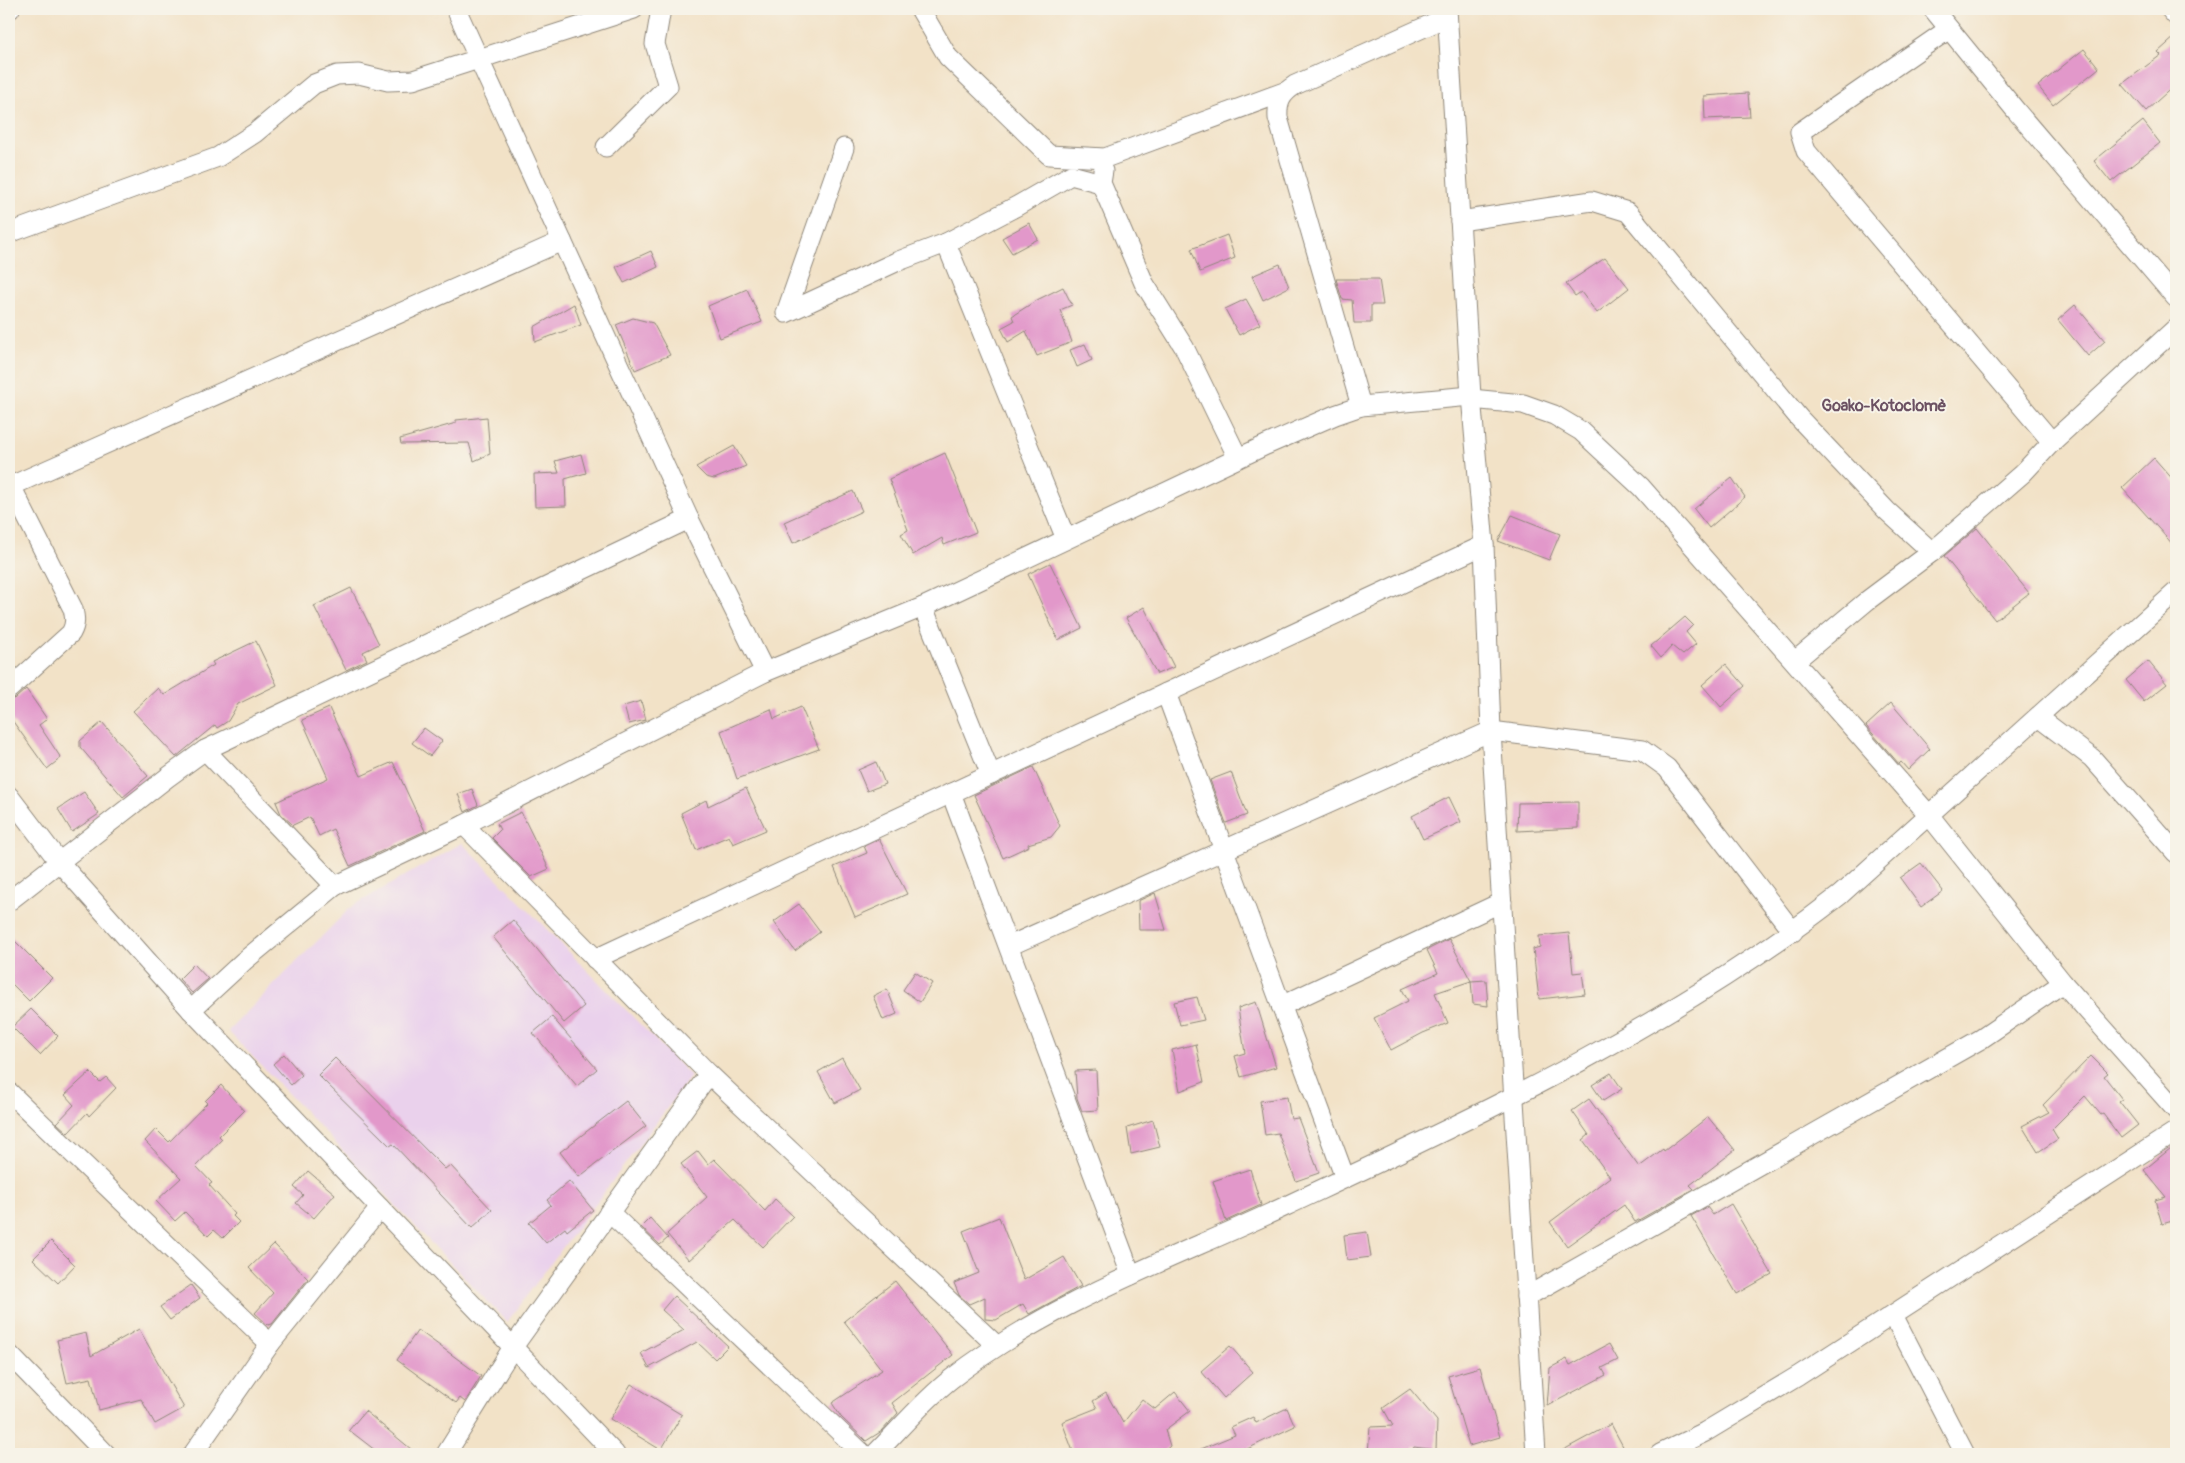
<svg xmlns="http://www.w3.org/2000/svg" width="2185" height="1463" viewBox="0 0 2185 1463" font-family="Pangolin,sans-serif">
<rect width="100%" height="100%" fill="#f7f3e8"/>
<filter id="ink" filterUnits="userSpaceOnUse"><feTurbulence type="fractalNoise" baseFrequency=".02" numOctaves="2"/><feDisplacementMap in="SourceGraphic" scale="10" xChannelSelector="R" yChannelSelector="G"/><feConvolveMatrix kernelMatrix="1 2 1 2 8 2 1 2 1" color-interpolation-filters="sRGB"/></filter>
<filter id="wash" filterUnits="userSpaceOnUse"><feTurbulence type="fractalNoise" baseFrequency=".0096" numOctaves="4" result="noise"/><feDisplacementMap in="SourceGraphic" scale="20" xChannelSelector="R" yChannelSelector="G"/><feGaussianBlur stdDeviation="1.12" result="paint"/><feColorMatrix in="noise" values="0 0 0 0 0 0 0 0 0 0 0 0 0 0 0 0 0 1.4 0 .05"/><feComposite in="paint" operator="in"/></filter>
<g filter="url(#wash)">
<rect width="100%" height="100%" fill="#f2e2c7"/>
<path fill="#ead1ec" d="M462,843L691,1076L507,1322L228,1031L351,907Z"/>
<g id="blocks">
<g fill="#e298ca">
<path d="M2176,36V84L2146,111L2122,84L2161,55L2158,52Z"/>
<path d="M2084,49L2099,68L2053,105L2038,86Z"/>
<path d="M1748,93L1750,117L1705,119L1704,96Z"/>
<path d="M2143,121L2160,143L2111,182L2094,161Z"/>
<path d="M1029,223L1038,239L1012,253L1002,238Z"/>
<path d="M1227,235L1235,258L1200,272L1191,249Z"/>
<path d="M651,251L658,267L624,283L616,267Z"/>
<path d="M1605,258L1629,288L1597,313L1581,292L1575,296L1566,284Z"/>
<path d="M1280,264L1289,287L1263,300L1252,276Z"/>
<path d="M1336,279H1379L1383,305H1371V323H1354L1352,300L1342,299Z"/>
<path d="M1063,287L1072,305L1060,310L1072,342L1037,356L1026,331L1008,342L1001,328L1014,321L1012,316L1037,300Z"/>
<path d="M747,289L762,322L720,338L708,306Z"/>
<path d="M1246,299L1260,324L1239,335L1225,309Z"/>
<path d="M574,304L581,325L535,342L534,327Z"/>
<path d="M2075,305L2105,341L2088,356L2058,320Z"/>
<path d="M633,318L653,323L670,355L635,370L616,325Z"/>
<path d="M1085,344L1092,360L1077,367L1070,350Z"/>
<path d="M487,417L490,454L474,461L469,443L401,444L400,439L456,423V420Z"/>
<path d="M734,446L746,466L714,479L706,477L696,467Z"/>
<path d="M945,453L976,532L944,545L942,538L913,555L901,534L908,530L889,479Z"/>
<path d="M581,454L586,473L565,479L566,506L535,507L534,474L559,473L555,461Z"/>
<path d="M2154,458L2176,483V548L2122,488Z"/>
<path d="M1732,478L1745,497L1709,528L1694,509Z"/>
<path d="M853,491L862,511L793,543L784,522Z"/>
<path d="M1512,515L1560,534L1549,560L1498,541Z"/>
<path d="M1977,528L2029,593L1995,620L1944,556Z"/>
<path d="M1050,563L1082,628L1058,640L1028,574Z"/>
<path d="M351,588L379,644L363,652L367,660L346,670L314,606Z"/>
<path d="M1144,607L1174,667L1157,674L1126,618Z"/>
<path d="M1685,617L1693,625L1686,632L1696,644L1683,655L1672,646L1661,658L1651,646Z"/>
<path d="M256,641L277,685L238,704L228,721L217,728L215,725L176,757L133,711L158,688L164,695L214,665L212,662Z"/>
<path d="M2148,661L2167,684L2144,702L2126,680Z"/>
<path d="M1726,664L1745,686L1721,707L1702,685Z"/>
<path d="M26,689L47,719L39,725L61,758L47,769L9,716V700L16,698Z"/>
<path d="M641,701L646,720L629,724L624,706Z"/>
<path d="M1891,703L1930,749L1908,770L1901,762L1899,764L1866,726Z"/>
<path d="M801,707L819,749L737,779L721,731L771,709L774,719Z"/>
<path d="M329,708L361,776L393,762L425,831L350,866L333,829L319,836L310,817L293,825L281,814L276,802L328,778L302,720Z"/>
<path d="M102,722L148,776L123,797L80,747V741Z"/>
<path d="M424,728L442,741L430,756L412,743Z"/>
<path d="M876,762L885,784L867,791L858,770Z"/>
<path d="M1033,767L1060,826L1051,837L1028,844L1029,846L1003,858L974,795Z"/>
<path d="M1231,772L1247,815L1226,823L1210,780Z"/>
<path d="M746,788L766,830L733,844L729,836L696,850L681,813L706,800L708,806Z"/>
<path d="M472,789L478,805L465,812L458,794Z"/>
<path d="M84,792L99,814L72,832L58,809Z"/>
<path d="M1449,797L1461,822L1423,839L1412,816Z"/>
<path d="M1578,802V828L1517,831L1518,803Z"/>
<path d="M521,812L549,869L531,877L492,838L500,830L497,824Z"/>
<path d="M879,839L907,894L855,917L834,867L867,853L864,846Z"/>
<path d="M1921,863L1943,891L1921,907L1900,878Z"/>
<path d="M1155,893L1166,930H1139L1138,901Z"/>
<path d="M799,904L820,932L795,951L774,922Z"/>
<path d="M513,920L584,1006L564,1023L493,937Z"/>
<path d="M1569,933L1573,973L1582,972L1585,994L1539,999L1533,949L1540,947L1539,936Z"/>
<path d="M9,935L52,978L29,1001L9,981Z"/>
<path d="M1449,939L1471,981L1435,993L1448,1023L1423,1033L1391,1050L1374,1018L1408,1001L1402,989L1438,973L1427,950Z"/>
<path d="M194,964L208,979L192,993L179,979Z"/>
<path d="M915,972L932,983L920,1002L903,990Z"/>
<path d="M1486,980L1488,1006L1473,1004L1471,981Z"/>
<path d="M887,989L897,1014L883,1020L873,996Z"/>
<path d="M1197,997L1204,1020L1180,1025L1174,1002Z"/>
<path d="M1256,1002L1276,1067L1241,1077L1235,1056L1245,1053L1238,1008Z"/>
<path d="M31,1009L58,1036L40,1055L12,1027Z"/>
<path d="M552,1017L597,1069L577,1086L533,1033Z"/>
<path d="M1196,1044L1204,1082L1180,1091L1172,1050Z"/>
<path d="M284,1054L302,1075L291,1085L273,1064Z"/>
<path d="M2091,1056L2108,1073L2104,1076L2122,1099L2119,1101L2138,1125L2121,1138L2103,1114L2101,1115L2085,1096L2052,1129L2058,1139L2038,1152L2022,1126L2049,1112L2043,1105Z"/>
<path d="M335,1058L445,1169L450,1165L492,1210L472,1228L393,1144L390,1146L318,1075Z"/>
<path d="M842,1058L860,1090L835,1103L818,1072Z"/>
<path d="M1096,1070L1098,1110L1082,1111L1077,1098L1075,1071Z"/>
<path d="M90,1072L100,1082L106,1077L116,1088L89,1116L87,1113L68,1133L57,1123L74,1105L65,1095Z"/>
<path d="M1611,1073L1622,1089L1603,1101L1592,1085Z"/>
<path d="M221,1085L244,1111L219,1136L222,1139L196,1166L212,1183L209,1185L235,1214L233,1216L239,1222L223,1238L214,1230L208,1236L185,1212L175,1221L156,1201L181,1178L145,1141L156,1129L169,1142L207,1103L205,1101Z"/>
<path d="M1287,1097L1291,1119L1298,1118L1319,1173L1296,1181L1278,1133L1265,1135L1260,1101Z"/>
<path d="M1589,1099L1639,1167L1663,1149L1664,1151L1708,1117L1735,1150L1690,1185L1694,1189L1635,1222L1624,1205L1567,1246L1550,1222L1610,1177L1583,1140L1589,1135L1572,1111Z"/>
<path d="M626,1101L646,1126L579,1177L560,1152Z"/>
<path d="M1153,1120L1160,1147L1131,1154L1127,1128Z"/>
<path d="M2176,1144V1220L2162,1224L2155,1200L2166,1197L2144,1170Z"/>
<path d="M698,1151L708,1164L714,1159L765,1211L775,1199L793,1216L763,1247L735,1220L689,1260L667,1234L707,1197L681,1164Z"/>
<path d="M1250,1169L1261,1205L1226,1221L1213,1181Z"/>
<path d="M308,1171L335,1194L314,1218L296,1203L303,1195L294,1187Z"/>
<path d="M569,1181L593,1210L567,1231L565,1228L546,1243L529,1223L551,1205L547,1200Z"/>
<path d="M1731,1204L1772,1274L1737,1294L1691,1216L1707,1207L1713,1215Z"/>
<path d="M999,1217L1024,1280L1064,1257L1081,1286L1029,1314L1023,1304L996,1320L985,1319V1297L969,1304L959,1295L954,1283L979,1273L963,1231Z"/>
<path d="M650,1218L668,1238L660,1245L641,1227Z"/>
<path d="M1367,1232L1371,1257L1347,1260L1344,1235Z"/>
<path d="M51,1241L75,1265L58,1283L33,1259Z"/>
<path d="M274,1244L308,1279L272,1324L268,1325L255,1313L273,1293L249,1268Z"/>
<path d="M895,1281L953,1355L892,1403L898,1413L882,1431L866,1441L841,1417L832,1403L882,1370L844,1321Z"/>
<path d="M191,1285L200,1298L170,1320L160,1307Z"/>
<path d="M674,1296L728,1346L715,1359L697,1342L649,1368L641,1353L684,1330L662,1310Z"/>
<path d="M139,1329L184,1408L155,1424L141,1399L99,1410L91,1378L67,1383L57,1340L86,1333L91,1356Z"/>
<path d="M418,1330L481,1376L465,1402L460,1398L456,1403L397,1360Z"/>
<path d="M1609,1344L1618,1360L1602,1368L1606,1375L1547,1406L1550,1368L1567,1359L1570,1365Z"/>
<path d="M1230,1346L1253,1372L1224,1398L1201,1371Z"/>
<path d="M1480,1367L1500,1437L1469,1446L1448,1376Z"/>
<path d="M631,1384L682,1415L661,1450L610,1419Z"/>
<path d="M1410,1389L1437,1421L1436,1450L1414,1447L1411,1454H1368L1370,1427L1393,1426L1383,1408Z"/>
<path d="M1175,1392L1190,1411L1165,1430L1170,1446L1161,1454H1074L1062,1422L1097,1408L1093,1401L1106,1393L1123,1423L1142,1399L1155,1409Z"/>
<path d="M1287,1408L1295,1426L1245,1450V1448L1228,1454H1189L1235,1435L1231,1427L1253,1417L1256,1423Z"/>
<path d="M365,1411L417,1454H380L349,1430Z"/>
<path d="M1611,1424L1627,1454H1556Z"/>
</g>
</g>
</g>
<g filter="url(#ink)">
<use href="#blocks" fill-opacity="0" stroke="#8e8679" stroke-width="1"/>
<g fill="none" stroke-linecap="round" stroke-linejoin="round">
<g stroke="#8e8679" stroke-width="21">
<g id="minor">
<path d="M9,9H10"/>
<path d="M920,9L948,57L1049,155L1105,158L1284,92"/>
<path d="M1447,9L1471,396L1484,545L1491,731L1536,1454"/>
<path d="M1933,9L2017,112L2176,298"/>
<path d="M2170,9L2176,16"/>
<path d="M1949,29L1800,132L1806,151L2052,442"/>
<path d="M606,147L668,86L655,44L661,9"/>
<path d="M844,148L786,313L896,262L946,243"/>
<path d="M1103,171L1101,183L1144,283L1184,347L1238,458"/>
<path d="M1460,221L1592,201L1628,212L1799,418L1887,511L1932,552"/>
<path d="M9,233L218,157L255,133L314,84L337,75L359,74L388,81L413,80L634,9"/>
<path d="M1471,399L1523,404L1554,415L1581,431L1641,487L1929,815L2063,983L2176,1110"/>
<path d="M1361,406L1278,118C1277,102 1281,94 1295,85L1447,17"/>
<path d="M9,482L73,609C75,618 76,624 71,633L9,689"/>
<path d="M11,486L562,241"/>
<path d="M689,519L765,672"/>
<path d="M1066,539L946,243L1017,206L1071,175L1101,183"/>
<path d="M923,607L991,775"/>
<path d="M1795,661L1868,600L1932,552L2023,473L2052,442L2176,328"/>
<path d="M1166,693L1345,1178"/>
<path d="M2038,717L2092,758L2176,853"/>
<path d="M205,750L335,886"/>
<path d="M951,793L1131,1275"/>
<path d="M9,796L60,863L191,1010L615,1454"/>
<path d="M464,825L709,1074L997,1346"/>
<path d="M9,901L168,777L205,750L689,519L456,9"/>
<path d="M1009,946L1491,731L1642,750L1667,768L1793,932"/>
<path d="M595,959L1484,545"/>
<path d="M1281,1006L1502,902"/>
<path d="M191,1010L244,961L335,886L464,825L765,672L923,607L1266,445L1335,415L1361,406L1471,396"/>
<path d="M9,1092L270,1344"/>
<path d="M609,1212L863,1454"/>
<path d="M1526,1297L1981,1039L2063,983"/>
<path d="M1893,1315L1965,1454"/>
<path d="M9,1354L106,1454"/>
<path d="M193,1454L270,1344L380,1208"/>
<path d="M446,1454L513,1347L709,1074"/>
<path d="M875,1454C900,1429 923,1401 951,1379C1051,1301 1173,1259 1286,1206C1477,1116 1673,1026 1840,895L2176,592"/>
<path d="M1660,1454L1705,1432L1798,1376L2176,1131"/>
</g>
</g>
<use href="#minor" stroke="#fff" stroke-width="19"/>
</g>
</g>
<g text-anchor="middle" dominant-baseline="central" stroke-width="4" stroke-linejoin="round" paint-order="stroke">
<g font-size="16" font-weight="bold" fill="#6b5163" stroke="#f7f3e8">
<text x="1884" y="406">Goako-Kotoclomè</text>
</g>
</g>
<rect width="2185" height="1463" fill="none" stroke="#f7f3e8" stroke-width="30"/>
</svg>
